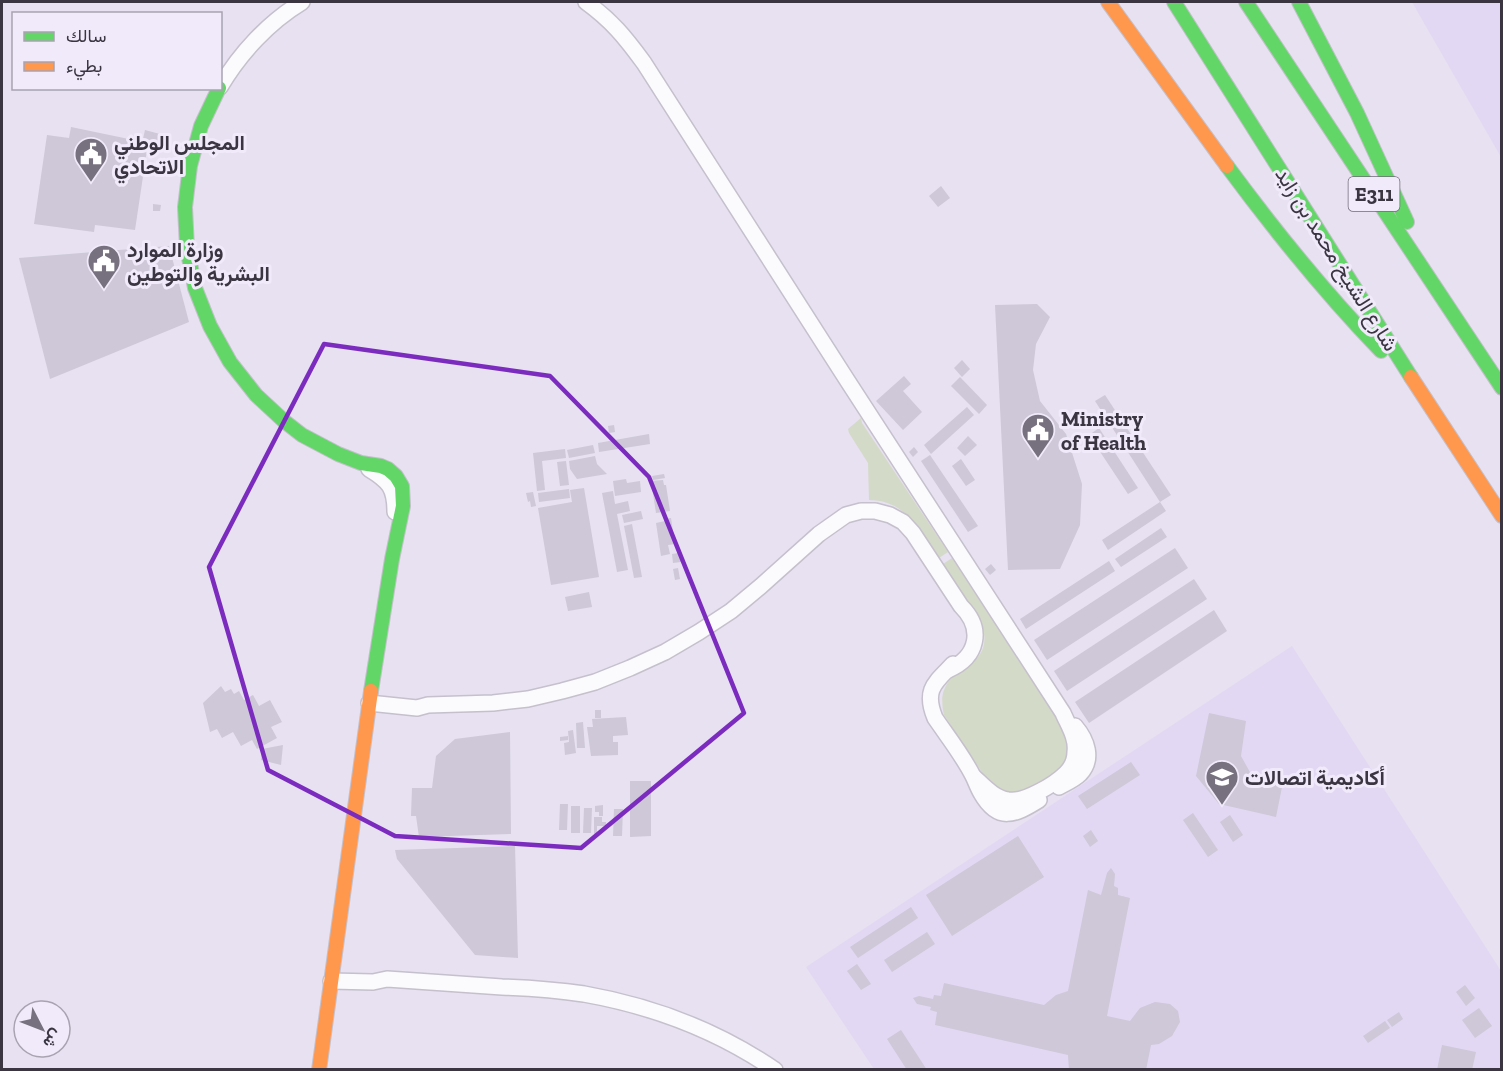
<svg xmlns="http://www.w3.org/2000/svg" width="1503" height="1071" viewBox="0 0 1503 1071" font-family="'Zilla Slab',Vazirmatn,serif">
<rect width="100%" height="100%" fill="#e7e1f1"/>
<g fill="#e2d8f3">
<path d="M1412,2H1501V157Z"/>
<path d="M1292,646L1501,971V1069H874L806,967Z"/>
</g>
<g fill="#d4dac8">
<path d="M861,418L862,423L948,552L939,558C920,531 906,500 869,500L868,463L849,433L848,429Z"/>
<path d="M952,558L1063,728L1069,746L1068,757L1063,768L1026,793L1016,795L1003,793L991,786L944,715C932,663 990,675 984,633C982,618 952,579 943,564Z"/>
</g>
<g fill="#cec8d8">
<path d="M71,127L148,143L135,230L95,225L94,232L34,224L47,135L69,138Z"/>
<path d="M145,130L171,137L169,146L143,139Z"/>
<path d="M158,164H165L164,171L157,170Z"/>
<path d="M941,186L950,198L938,207L929,196Z"/>
<path d="M153,204L161,205L160,211H153Z"/>
<path d="M169,246L189,322L50,379L19,258Z"/>
<path d="M1037,304L1050,317L1036,344L1033,370L1040,401L1066,434L1082,484L1080,525L1060,569L1008,570L995,305Z"/>
<path d="M962,360L970,369L962,377L954,368Z"/>
<path d="M904,376L911,384L903,391L922,412L903,430L876,401Z"/>
<path d="M960,377L987,405L979,414L951,386Z"/>
<path d="M1105,395L1171,495L1160,502L1095,401Z"/>
<path d="M967,407L974,415L931,454L924,445Z"/>
<path d="M614,425L615,432L609,433L608,426Z"/>
<path d="M1099,428L1138,488L1128,494L1089,435Z"/>
<path d="M649,434L650,444L599,452L598,443Z"/>
<path d="M968,436L977,445L965,456L957,448Z"/>
<path d="M593,445L595,453L569,458L567,450Z"/>
<path d="M914,447L918,452L913,457L909,452Z"/>
<path d="M565,449L566,458L542,461L545,490L537,491L533,453Z"/>
<path d="M930,455L978,526L968,532L921,461Z"/>
<path d="M595,456L597,464L607,474L577,479L570,469L569,461Z"/>
<path d="M961,459L975,480L966,486L952,466Z"/>
<path d="M566,461L569,485L560,486L557,462Z"/>
<path d="M664,474L665,478L653,480L652,476Z"/>
<path d="M626,479L627,483L640,481L641,492L615,496L613,481Z"/>
<path d="M663,480L664,485H666L670,511L656,513L651,481Z"/>
<path d="M584,488L599,577L551,585L538,508L572,502L570,490Z"/>
<path d="M569,489L570,498L539,502L538,493Z"/>
<path d="M613,491L615,504L628,501L630,511L617,514L628,570L617,572L602,493Z"/>
<path d="M533,492L536,506L531,507L530,501L528,502L526,493Z"/>
<path d="M1160,502L1166,511L1108,550L1102,540Z"/>
<path d="M641,511L643,519L624,523L622,515Z"/>
<path d="M671,518L675,544L668,545L670,554L661,556L656,523L665,521L664,519Z"/>
<path d="M632,524L642,577L634,578L624,526Z"/>
<path d="M1161,528L1167,537L1121,567L1115,559Z"/>
<path d="M1175,548L1188,568L1047,660L1034,640Z"/>
<path d="M679,553L681,562L673,563L672,554Z"/>
<path d="M1109,561L1115,571L1026,629L1020,619Z"/>
<path d="M991,564L996,570L990,575L985,569Z"/>
<path d="M678,568L680,579L675,580L673,569Z"/>
<path d="M1194,579L1207,599L1067,691L1054,671Z"/>
<path d="M589,592L592,607L568,611L565,597Z"/>
<path d="M1214,610L1227,631L1089,723L1075,702Z"/>
<path d="M221,686L225,692L231,689L234,694L239,691L244,700L253,695L259,706L270,700L282,722L271,727L277,738L257,749L252,740L241,746L233,732L222,738L217,729L210,732L203,703Z"/>
<rect x="595" y="710" width="6" height="8"/>
<path d="M1209,713L1246,721L1241,756L1251,774L1283,782L1276,817L1219,804L1196,776Z"/>
<path d="M626,717L628,735L613,736V742H618V755L591,756L587,727H593L592,719Z"/>
<path d="M583,722L585,748H577L576,723Z"/>
<path d="M573,730L576,753L565,755L564,743L569,742L568,731Z"/>
<path d="M510,732L511,834L419,837L416,816H411L412,788H432L436,756L455,739Z"/>
<path d="M568,736V740L560,741V737Z"/>
<path d="M283,745L281,765L261,760L262,749Z"/>
<path d="M1131,762L1140,775L1087,809L1078,796Z"/>
<path d="M630,781H651V836L630,837Z"/>
<path d="M560,804H568L567,830H559Z"/>
<path d="M603,805V816H599V812H595V806Z"/>
<rect x="571" y="806" width="9" height="27"/>
<path d="M584,808H592L591,833H583Z"/>
<path d="M614,809H623L622,836H613Z"/>
<path d="M1193,813L1218,850L1208,857L1183,820Z"/>
<path d="M1230,815L1243,835L1233,842L1220,822Z"/>
<path d="M594,817H602V822H606V826H597V834H594Z"/>
<path d="M1091,830L1098,841L1090,847L1083,836Z"/>
<path d="M1018,836L1044,877L952,936L926,895Z"/>
<path d="M515,846L518,958L475,955L397,859L395,850Z"/>
<path d="M1111,868L1115,874L1114,886L1118,888V895L1130,898L1107,1016L1130,1021L1140,1008L1155,1002L1170,1004L1178,1011L1180,1022L1172,1036L1159,1044L1151,1045L1146,1070H1069L1068,1055L935,1025L937,1012L930,1010L931,1007L917,1004L913,998L919,996L933,999L934,995L941,996L944,983L1044,1005L1056,995L1068,991L1088,890L1101,895L1107,873Z"/>
<path d="M911,907L918,918L858,958L850,947Z"/>
<path d="M927,932L935,944L892,972L884,960Z"/>
<path d="M857,964L871,984L861,990L847,971Z"/>
<path d="M1465,985L1475,998L1466,1006L1456,992Z"/>
<path d="M1479,1008L1492,1026L1475,1038L1462,1020Z"/>
<path d="M1399,1012L1403,1019L1392,1027L1387,1020Z"/>
<path d="M1385,1021L1390,1028L1368,1043L1363,1036Z"/>
<path d="M901,1030L927,1070H907L887,1039Z"/>
<path d="M1442,1045L1476,1052L1472,1070H1437Z"/>
</g>
<g fill="none" stroke-linecap="round" stroke-linejoin="round">
<g stroke="#c5c0cc" stroke-width="18">
<g id="street">
<path d="M586,2C612,21 625,37 644,63L847,380L1063,713C1068,725 1077,738 1075,752C1075,760 1071,768 1066,773C1055,784 1024,803 1008,800C994,798 984,786 974,777"/>
<path d="M220,87C240,53 269,22 302,2"/>
<path d="M369,469C389,481 395,488 395,512"/>
<path d="M953,664C936,682 923,689 935,718C948,737 963,756 973,776C976,782 978,788 981,793C998,823 1015,815 1039,800"/>
<path d="M369,703L417,708L428,705L493,703L528,699L562,691L595,682L630,668L665,652L699,632L731,611L761,586L819,534L846,515L861,511H875L890,515L903,522L913,533L961,606C984,629 978,657 948,670"/>
<path d="M1059,787C1066,783 1074,780 1080,774C1094,759 1087,740 1075,726"/>
<path d="M331,981L373,982L387,979C425,982 463,984 502,987C529,988 557,990 584,994C652,1006 718,1031 775,1070"/>
</g>
</g>
<g stroke="#c5c0cc" stroke-width="16">
<g id="fast">
<path d="M1174,2L1411,377"/>
<path d="M1246,2L1502,388"/>
<path d="M1299,2L1357,113L1407,222"/>
<path d="M219,88L201,126L190,166L185,207L187,248L195,288L210,326L230,362L256,395L284,421L302,435L338,454L361,463L381,466L388,469L396,476L402,486L403,506L392,559L371,691"/>
<path d="M1227,166C1275,231 1325,293 1381,351"/>
</g>
</g>
<g stroke="#c5c0cc" stroke-width="16">
<g id="slow">
<path d="M1108,2L1227,166"/>
<path d="M1411,377L1502,516"/>
<path d="M319,1070L371,691"/>
</g>
</g>
<use href="#street" stroke="#fbfafd" stroke-width="15"/>
<use href="#fast" stroke="#63d668" stroke-width="14"/>
<use href="#slow" stroke="#ff974d" stroke-width="14"/>
</g>
<path fill="none" stroke="#7b2cbf" stroke-width="4.5" stroke-linejoin="round" d="M324,344L550,376L649,477L744,713L581,848L395,836L268,770L209,567Z"/>
<defs>
<g id="civic-pin" transform="scale(1.725)"><path d="M0 17L-7.5 6A9.5 9.5 0 1 1 7.5 6Z" fill="#77717f" stroke="#f1eafb"/><path d="M-.6-6.5H3V-4.5H.6V-3L4-1V1h2V6H-6V1h2V-1L-.6-3ZM-1.2 2.5V6h2.4V2.5Z" fill="#fff"/></g>
<g id="university-pin" transform="scale(1.725)"><path d="M0 17L-7.5 6A9.5 9.5 0 1 1 7.5 6Z" fill="#77717f" stroke="#f1eafb"/><path d="M0-5L7-2L0 1L-7-2ZM-4 1L0 2.5L4 1V4Q0 6-4 4Z" fill="#fff"/></g>
</defs>
<g fill-rule="evenodd">
<use href="#civic-pin" x="91" y="154"/>
<use href="#civic-pin" x="104" y="261"/>
<use href="#civic-pin" x="1038" y="430"/>
<use href="#university-pin" x="1222" y="777"/>
</g>
<g text-anchor="middle" dominant-baseline="central" stroke-width="6" stroke-linejoin="round" paint-order="stroke">
<rect fill="#f1eafb" stroke="#716b79" stroke-width="1.5" x="1348.5" y="177" width="51" height="34" rx="4.5"/>
<g font-size="20" font-weight="bold" fill="#3a3541">
<text x="1374" y="194">E311</text>
</g>
<g font-size="21" font-weight="bold" fill="#3a3541" stroke="#f1eafb" text-anchor="start">
<text x="114" y="142">المجلس الوطني<tspan x="114" dy="24">الاتحادي</tspan></text>
<text x="127" y="249">وزارة الموارد<tspan x="127" dy="24">البشرية والتوطين</tspan></text>
<text x="1061" y="418">Ministry<tspan x="1061" dy="24">of Health</tspan></text>
<text x="1245" y="777">أكاديمية اتصالات</text>
</g>
<g font-size="21" fill="#3a3541" stroke="#f1eafb">
<text transform="translate(1337 259) rotate(58)">شارع الشيخ محمد بن زايد</text>
</g>
</g>
<rect width="1503" height="1071" fill="none" stroke="#3a3541" stroke-width="6"/>
<rect x="12" y="12" width="210" height="78" fill="#f1eafb" stroke="#a8a2b1" stroke-width="1.5"/>
<rect x="24" y="32" width="30" height="9" fill="#63d668" stroke="#a8a2b1" stroke-width="1.5"/>
<text x="66" y="42" font-size="18" fill="#3a3541">سالك</text>
<rect x="24" y="62" width="30" height="9" fill="#ff974d" stroke="#a8a2b1" stroke-width="1.5"/>
<text x="66" y="72" font-size="18" fill="#3a3541">بطيء</text>
<g transform="translate(42 1029) rotate(132)"><circle r="28" fill="#f1eafb" stroke="#a8a2b1" stroke-width="1.5"/>
<path d="M0-4.5L10 22L0 15L-10 22Z" fill="#77717f"/>
<text y="-9" font-size="16" font-weight="bold" text-anchor="middle" fill="#3a3541">ش</text>
</g>
</svg>
